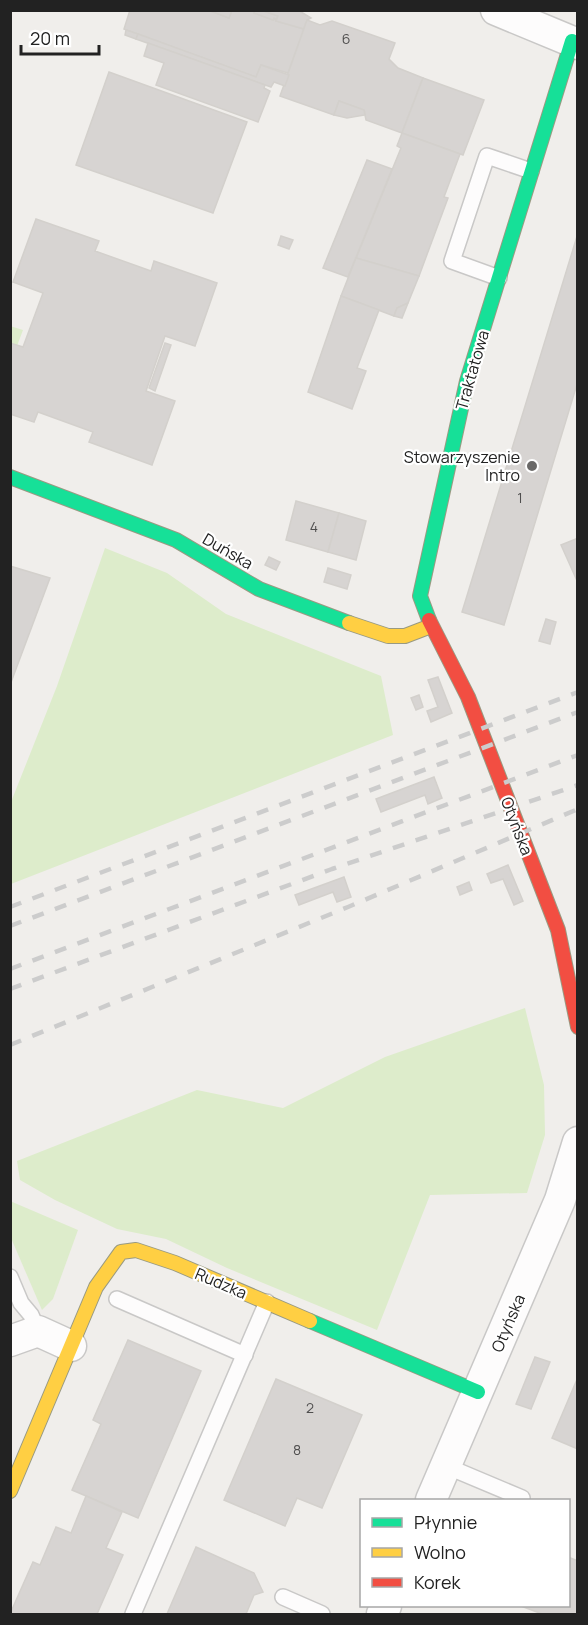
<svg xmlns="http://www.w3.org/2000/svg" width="588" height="1625" viewBox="0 0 588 1625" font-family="Manrope,sans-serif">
<rect width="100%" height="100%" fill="#f0eeeb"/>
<g fill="#ddeccb">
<path d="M10,326L23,330L17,346L11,343Z"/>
<path d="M105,548L167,573L226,614L381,676L393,735L11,884V802L57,686Z"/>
<path d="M525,1008L544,1085L545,1135L527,1193L430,1195L377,1330L227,1268L166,1239L117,1229L55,1200L20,1180L17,1161L197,1090L283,1108L385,1057Z"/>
<path d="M10,1201L78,1230L53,1299L42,1310L11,1238Z"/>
</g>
<g fill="#d7d4d2" stroke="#d3d0cc" stroke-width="1.5">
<path d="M130,10H208L229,18L232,10L252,11H255L254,13L273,20L276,19V21L304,29L288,73L261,65L256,77L124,29Z"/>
<path d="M208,10H232L229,18Z"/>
<path d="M248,10H261L278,16L276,21V19L274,18L273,20L254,13L255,11Z"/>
<path d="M261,10H298L311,18L307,20L304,29L276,21L278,16Z"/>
<path d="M307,20L320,25L332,21L395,43L389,59L398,68L423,78L402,133L366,120L364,110L339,101L334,115L280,96Z"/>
<path d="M126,30L138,34L136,39L125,35Z"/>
<path d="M138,34L256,77L261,65L289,75L285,86L274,82L271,87L136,39Z"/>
<path d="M148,43L265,85L264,88L270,91L258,122L156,85L164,63L144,56Z"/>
<path d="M109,72L247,122L213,213L76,165Z"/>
<path d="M423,78L484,100L463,155L402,133Z"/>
<path d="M339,101L364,110L365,115L347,118L334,115Z"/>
<path d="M402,133L460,154L444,197L448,198L419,276L356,258L401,148L397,146Z"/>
<path d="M367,160L392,169L348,277L323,268Z"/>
<path d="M36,219L99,241L95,251L151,271L154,261L217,283L195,346L165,336L146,391L175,401L152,465L89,442L93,432L38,412L34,422L10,414V343L23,347L43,293L13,282Z"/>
<path d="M578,233V381L504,625L462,612Z"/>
<path d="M281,236L293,240L289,249L278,245Z"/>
<path d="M356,258L419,276L408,303L397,308L394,316L341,296Z"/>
<path d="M341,296L379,310L357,368L366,371L352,409L308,392Z"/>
<path d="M408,303L402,318L394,316L397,308Z"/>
<path d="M165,343L171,345L155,391L149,388Z"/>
<path d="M296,501L339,513L328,552L286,540Z"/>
<path d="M339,513L366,521L356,560L328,552Z"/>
<path d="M578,538V583L561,545Z"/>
<path d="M269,557L280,562L276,570L265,565Z"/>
<path d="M10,566L50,578L10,685Z"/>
<path d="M328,568L351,575L347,589L324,582Z"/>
<path d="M546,619L556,622L550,644L539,641Z"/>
<path d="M438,677L452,713L431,722L427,711L438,707L428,680Z"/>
<path d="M419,695L423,707L416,710L411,698Z"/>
<path d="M434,777L442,798L428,804L425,795L381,812L376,799Z"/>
<path d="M508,865L523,901L514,905L503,879L491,883L487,874Z"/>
<path d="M344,877L351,897L337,902L333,892L299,905L295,895Z"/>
<path d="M469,882L472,890L460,895L457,887Z"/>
<path d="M128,1340L201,1371L138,1518L72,1490L101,1424L93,1420Z"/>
<path d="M535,1357L550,1362L531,1409L516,1404Z"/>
<path d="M578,1377V1449L552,1438Z"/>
<path d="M276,1379L362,1415L322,1508L297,1498L285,1526L224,1500Z"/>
<path d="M86,1496L122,1512L106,1548L123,1555L97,1614H10L33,1562L40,1565L56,1527L71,1533Z"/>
<path d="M196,1547L254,1573L263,1592L254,1595L246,1614H167Z"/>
<path d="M568,1557L578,1561V1614H542L521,1606H568Z"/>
</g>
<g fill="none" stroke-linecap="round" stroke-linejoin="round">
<g stroke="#c9c8c7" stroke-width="18">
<g id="lane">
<path d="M499,278L452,261L487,156L531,171"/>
<path d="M10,1277L21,1303L31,1315L38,1331"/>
<path d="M117,1299L245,1355"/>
<path d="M446,1466L522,1498"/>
<path d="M283,1597L322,1614"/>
<path d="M133,1614L267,1302"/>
</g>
</g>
<g stroke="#c9c8c7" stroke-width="33">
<g id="street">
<path d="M496,10L578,44"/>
<path d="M10,1341L38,1331L71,1346"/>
<path d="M431,1500L560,1200L578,1142"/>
<path d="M382,1614L386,1606"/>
</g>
</g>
<g stroke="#999a82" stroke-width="16">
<g id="fast">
<path d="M10,477L176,540L259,589L349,623"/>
<path d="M429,620L420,596L467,381L572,41"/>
<path d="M310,1321L478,1392"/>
</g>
</g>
<g stroke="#999a82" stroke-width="16">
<g id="slow">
<path d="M349,623L388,636H405L431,626"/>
<path d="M10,1491L96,1287L121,1252L136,1250L175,1263L310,1321"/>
</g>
</g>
<g stroke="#999a82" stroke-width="16">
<path id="jam" d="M429,620L468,697L558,930L578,1027"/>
</g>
<use href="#lane" stroke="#fdfcfc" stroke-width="15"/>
<use href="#street" stroke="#fdfcfc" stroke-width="30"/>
<use href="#fast" stroke="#16e098" stroke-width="14"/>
<use href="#slow" stroke="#ffcf43" stroke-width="14"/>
<use href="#jam" stroke="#f24e42" stroke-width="14"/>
<g stroke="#ccc" stroke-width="4.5" stroke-dasharray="12 12" stroke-linecap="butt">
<path d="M10,907L578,692"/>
<path d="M10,926L578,712"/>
<path d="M10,969L578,755"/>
<path d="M10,989L332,869L578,785"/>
<path d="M10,1045L348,907L578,809"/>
</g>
</g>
<circle fill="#6a6968" stroke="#fff" stroke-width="2" cx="532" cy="466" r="6"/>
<g text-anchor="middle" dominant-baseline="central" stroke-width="4.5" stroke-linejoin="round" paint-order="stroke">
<g font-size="14" fill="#4f4e4e">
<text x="346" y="38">6</text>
<text x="520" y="497">1</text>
<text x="314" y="526">4</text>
<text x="310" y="1407">2</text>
<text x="297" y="1449">8</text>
</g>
<g font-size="16" fill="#222" stroke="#fff">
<text transform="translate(472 370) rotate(-74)">Traktatowa</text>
<text transform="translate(228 551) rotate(30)">Duńska</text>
<text transform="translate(517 826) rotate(69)">Otyńska</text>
<text transform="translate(221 1283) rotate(23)">Rudzka</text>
<text transform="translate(508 1323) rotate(-67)">Otyńska</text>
</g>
<g font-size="16" fill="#222" stroke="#fff" text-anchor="end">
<text x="520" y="457">Stowarzyszenie<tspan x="520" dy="18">Intro</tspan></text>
</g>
</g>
<rect width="588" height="1625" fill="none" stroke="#222222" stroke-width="24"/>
<rect x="360" y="1499" width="210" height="108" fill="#ffffff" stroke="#a7a7a7" stroke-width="1.5"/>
<rect x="372" y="1518" width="30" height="9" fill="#16e098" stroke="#a7a7a7" stroke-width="1.5"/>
<text x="414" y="1529" font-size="18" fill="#222222">Płynnie</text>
<rect x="372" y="1548" width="30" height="9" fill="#ffcf43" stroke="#a7a7a7" stroke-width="1.5"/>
<text x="414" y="1559" font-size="18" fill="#222222">Wolno</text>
<rect x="372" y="1578" width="30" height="9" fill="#f24e42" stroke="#a7a7a7" stroke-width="1.5"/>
<text x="414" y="1589" font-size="18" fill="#222222">Korek</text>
<path d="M21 45v9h78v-9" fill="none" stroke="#222222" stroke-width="3"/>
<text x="30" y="45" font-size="18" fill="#222222" stroke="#ffffff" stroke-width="4.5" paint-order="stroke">20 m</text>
</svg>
